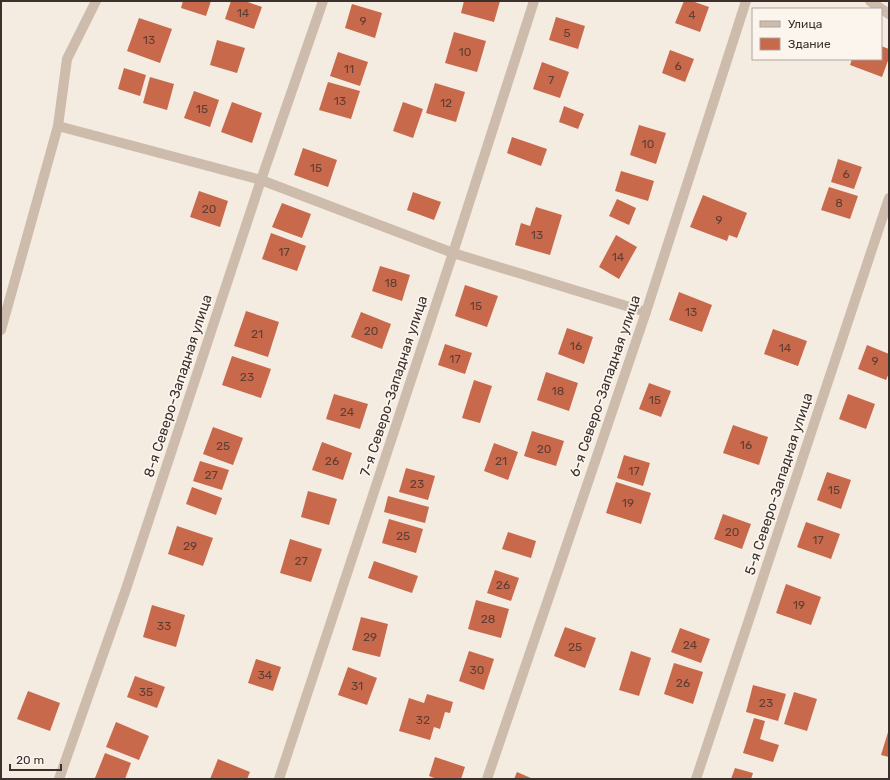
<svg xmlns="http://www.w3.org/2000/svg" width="890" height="780" viewBox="0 0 890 780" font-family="Rubik,sans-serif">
<rect width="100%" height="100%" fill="#f4ebe1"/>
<g fill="#c8694b">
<path d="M183,1H211L206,16L181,8Z"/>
<path d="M231,1H245L262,7L254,29L225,19Z"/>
<path d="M464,1H500L494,22L461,13Z"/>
<path d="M684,1H692L709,7L700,32L675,23Z"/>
<path d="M352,4L382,13L375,38L345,28Z"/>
<path d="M556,17L585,26L578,49L549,40Z"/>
<path d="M139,18L172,29L160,63L127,51Z"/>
<path d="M454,32L486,41L477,72L445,63Z"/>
<path d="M217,40L245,48L237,73L210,65Z"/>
<path d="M881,46L889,49V58L882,77L850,65L852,59H881Z"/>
<path d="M670,50L694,59L685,82L662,73Z"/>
<path d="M338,52L368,62L360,86L330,76Z"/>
<path d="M542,62L569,72L560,98L533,89Z"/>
<path d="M124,68L146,75L140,96L118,89Z"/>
<path d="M150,77L174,84L167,110L143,103Z"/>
<path d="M328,82L360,91L351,119L319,110Z"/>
<path d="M435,83L465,92L456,122L426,113Z"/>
<path d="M194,91L219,100L210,127L184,118Z"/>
<path d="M232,102L262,113L252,143L221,132Z"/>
<path d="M403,102L423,109L413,138L393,131Z"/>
<path d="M564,106L584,114L578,129L559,122Z"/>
<path d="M639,125L666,133L656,164L630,155Z"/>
<path d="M512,137L547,149L541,166L507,153Z"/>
<path d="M303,148L337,160L328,187L294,175Z"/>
<path d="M838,159L862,167L854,189L831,182Z"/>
<path d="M621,171L654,181L648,201L615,191Z"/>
<path d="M829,187L858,196L850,219L821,210Z"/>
<path d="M199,191L228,201L220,227L190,217Z"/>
<path d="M413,192L441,202L434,220L407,210Z"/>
<path d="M703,195L747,213L737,238L729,235L727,241L690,227Z"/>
<path d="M617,199L636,208L629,225L609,216Z"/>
<path d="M282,203L311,214L302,238L272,227Z"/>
<path d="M536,207L562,215L550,255L515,245L521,223L530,226Z"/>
<path d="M271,233L306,246L297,271L262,259Z"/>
<path d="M616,235L637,247L619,279L599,267Z"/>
<path d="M380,266L410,275L402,301L372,291Z"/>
<path d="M465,285L498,296L487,327L455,316Z"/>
<path d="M679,292L712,305L702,332L669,320Z"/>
<path d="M246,311L279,322L268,357L234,346Z"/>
<path d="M361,312L391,324L382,349L351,337Z"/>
<path d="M567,328L593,337L584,364L558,354Z"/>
<path d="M773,329L807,341L798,366L764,354Z"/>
<path d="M445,344L472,353L465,374L438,365Z"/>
<path d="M867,345L889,354V373L886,380L858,369Z"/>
<path d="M232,356L271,369L261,398L222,385Z"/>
<path d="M546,372L578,383L569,411L537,400Z"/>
<path d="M474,380L492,386L480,423L462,418Z"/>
<path d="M649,383L671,391L661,417L639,409Z"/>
<path d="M334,394L368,404L360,429L326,419Z"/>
<path d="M848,394L875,404L866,429L839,419Z"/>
<path d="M733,425L768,437L759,465L723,453Z"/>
<path d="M213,427L243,438L233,465L203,454Z"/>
<path d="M532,431L564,441L556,466L524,456Z"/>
<path d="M322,442L352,453L343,480L312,470Z"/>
<path d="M494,443L518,452L508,480L484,471Z"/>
<path d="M624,455L650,463L643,486L617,478Z"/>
<path d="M200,461L229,470L222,490L193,481Z"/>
<path d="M406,468L435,476L428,500L399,492Z"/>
<path d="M827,472L851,480L841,509L817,500Z"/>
<path d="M616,482L651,493L641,524L606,513Z"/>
<path d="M192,487L222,498L216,515L186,504Z"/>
<path d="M308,491L337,499L329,525L301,517Z"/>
<path d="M388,496L429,507L425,523L384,512Z"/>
<path d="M723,514L751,524L742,549L714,539Z"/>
<path d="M389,519L423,529L416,553L382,543Z"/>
<path d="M806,522L840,534L831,559L797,547Z"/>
<path d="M177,526L213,538L203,566L168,554Z"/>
<path d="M508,532L536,541L531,558L502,549Z"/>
<path d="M290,539L322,549L311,582L280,573Z"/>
<path d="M374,561L418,576L412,593L368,578Z"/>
<path d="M495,570L519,578L511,601L487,593Z"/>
<path d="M786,584L821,597L811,625L776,613Z"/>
<path d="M476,600L509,609L501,638L468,629Z"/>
<path d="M152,605L185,615L176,647L143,637Z"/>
<path d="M361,617L388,624L380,657L352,650Z"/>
<path d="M565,627L596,638L585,668L554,656Z"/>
<path d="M680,628L710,639L701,663L671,652Z"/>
<path d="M469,651L494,659L484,690L459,681Z"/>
<path d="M631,651L651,658L639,696L619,690Z"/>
<path d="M256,659L281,667L273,691L248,683Z"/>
<path d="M674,663L703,672L693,704L664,694Z"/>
<path d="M348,667L377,678L367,705L338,695Z"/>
<path d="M135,676L165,687L157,708L127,697Z"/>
<path d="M753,685L786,694L778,721L746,712Z"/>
<path d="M28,691L60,703L50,731L17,719Z"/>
<path d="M794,692L817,699L807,731L784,724Z"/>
<path d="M427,694L453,702L450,713L445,712L440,729L434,727L430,740L399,731L409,698L424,703Z"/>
<path d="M754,718L765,721L760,739L779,745L773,762L743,753Z"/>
<path d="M116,722L149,736L139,760L106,747Z"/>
<path d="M889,729V757L881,755Z"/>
<path d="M105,753L131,763L125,779H98L95,778Z"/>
<path d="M435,757L465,767L461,779H437L429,776Z"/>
<path d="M218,759L250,772L247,779H210Z"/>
<path d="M735,768L753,773L751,779H731Z"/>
<path d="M517,772L533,779H514Z"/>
</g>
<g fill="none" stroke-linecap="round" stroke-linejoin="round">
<path stroke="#cdbbac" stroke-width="10" d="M58,126L261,180L453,253L646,312"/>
<g stroke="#cdbbac" stroke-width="10">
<path d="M1,330L58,126L67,59L96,1"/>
<path d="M59,779L126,589L261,180L323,1"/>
<path d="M279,779L453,253L534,1"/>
<path d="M487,779L646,312L746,1"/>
<path d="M696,779L889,198"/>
</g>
<path stroke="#cdbbac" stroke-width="10" d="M870,1L889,14"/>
</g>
<g text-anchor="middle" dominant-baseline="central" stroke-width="3.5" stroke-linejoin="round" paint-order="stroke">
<g font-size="12" fill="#5e3e33">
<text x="243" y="13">14</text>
<text x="692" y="15">4</text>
<text x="363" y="21">9</text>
<text x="567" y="33">5</text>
<text x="149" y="40">13</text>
<text x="465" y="52">10</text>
<text x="678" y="66">6</text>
<text x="349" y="69">11</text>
<text x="551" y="80">7</text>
<text x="340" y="101">13</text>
<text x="446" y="103">12</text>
<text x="202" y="109">15</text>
<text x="648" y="144">10</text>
<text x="316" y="168">15</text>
<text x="846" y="174">6</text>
<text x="839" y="203">8</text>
<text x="209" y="209">20</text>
<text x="719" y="220">9</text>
<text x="537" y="235">13</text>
<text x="284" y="252">17</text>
<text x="618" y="257">14</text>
<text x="391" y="283">18</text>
<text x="476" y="306">15</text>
<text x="691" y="312">13</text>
<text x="371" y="331">20</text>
<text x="257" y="334">21</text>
<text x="576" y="346">16</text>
<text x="785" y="348">14</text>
<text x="455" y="359">17</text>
<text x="875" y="361">9</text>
<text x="247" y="377">23</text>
<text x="558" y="391">18</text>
<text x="655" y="400">15</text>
<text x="347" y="412">24</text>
<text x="746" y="445">16</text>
<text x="223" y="446">25</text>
<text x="544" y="449">20</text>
<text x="332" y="461">26</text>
<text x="501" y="461">21</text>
<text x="634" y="471">17</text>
<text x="211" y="475">27</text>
<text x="417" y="484">23</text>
<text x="834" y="490">15</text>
<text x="628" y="503">19</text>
<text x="732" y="532">20</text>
<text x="403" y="536">25</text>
<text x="818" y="540">17</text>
<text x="190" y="546">29</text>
<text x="301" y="561">27</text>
<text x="503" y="585">26</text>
<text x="799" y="605">19</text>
<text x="488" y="619">28</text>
<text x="164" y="626">33</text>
<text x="370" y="637">29</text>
<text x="690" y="645">24</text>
<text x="575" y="647">25</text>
<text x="477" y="670">30</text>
<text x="265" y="675">34</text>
<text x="683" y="683">26</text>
<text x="357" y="686">31</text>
<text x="146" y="692">35</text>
<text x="766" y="703">23</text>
<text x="423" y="720">32</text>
</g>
<g font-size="14" fill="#3b302b" stroke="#fbf5ee">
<text transform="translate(178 386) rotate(-72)">8-я Северо-Западная улица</text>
<text transform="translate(394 386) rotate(-72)">7-я Северо-Западная улица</text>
<text transform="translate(605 386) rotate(-71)">6-я Северо-Западная улица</text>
<text transform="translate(779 484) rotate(-72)">5-я Северо-Западная улица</text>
</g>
</g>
<rect width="890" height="780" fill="none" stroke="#3b302b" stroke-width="4"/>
<rect x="752" y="8" width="130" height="52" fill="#fbf5ee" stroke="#aea6a0"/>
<rect x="760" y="21" width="20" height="6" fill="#cdbbac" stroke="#aea6a0"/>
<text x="788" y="28" font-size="12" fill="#3b302b">Улица</text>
<rect x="760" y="38" width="20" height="12" fill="#c8694b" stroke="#aea6a0"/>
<text x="788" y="48" font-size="12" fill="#3b302b">Здание</text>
<path d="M10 764v6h51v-6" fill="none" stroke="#3b302b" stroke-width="2"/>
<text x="16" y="764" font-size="12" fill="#3b302b" stroke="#fbf5ee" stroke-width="3" paint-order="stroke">20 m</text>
</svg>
